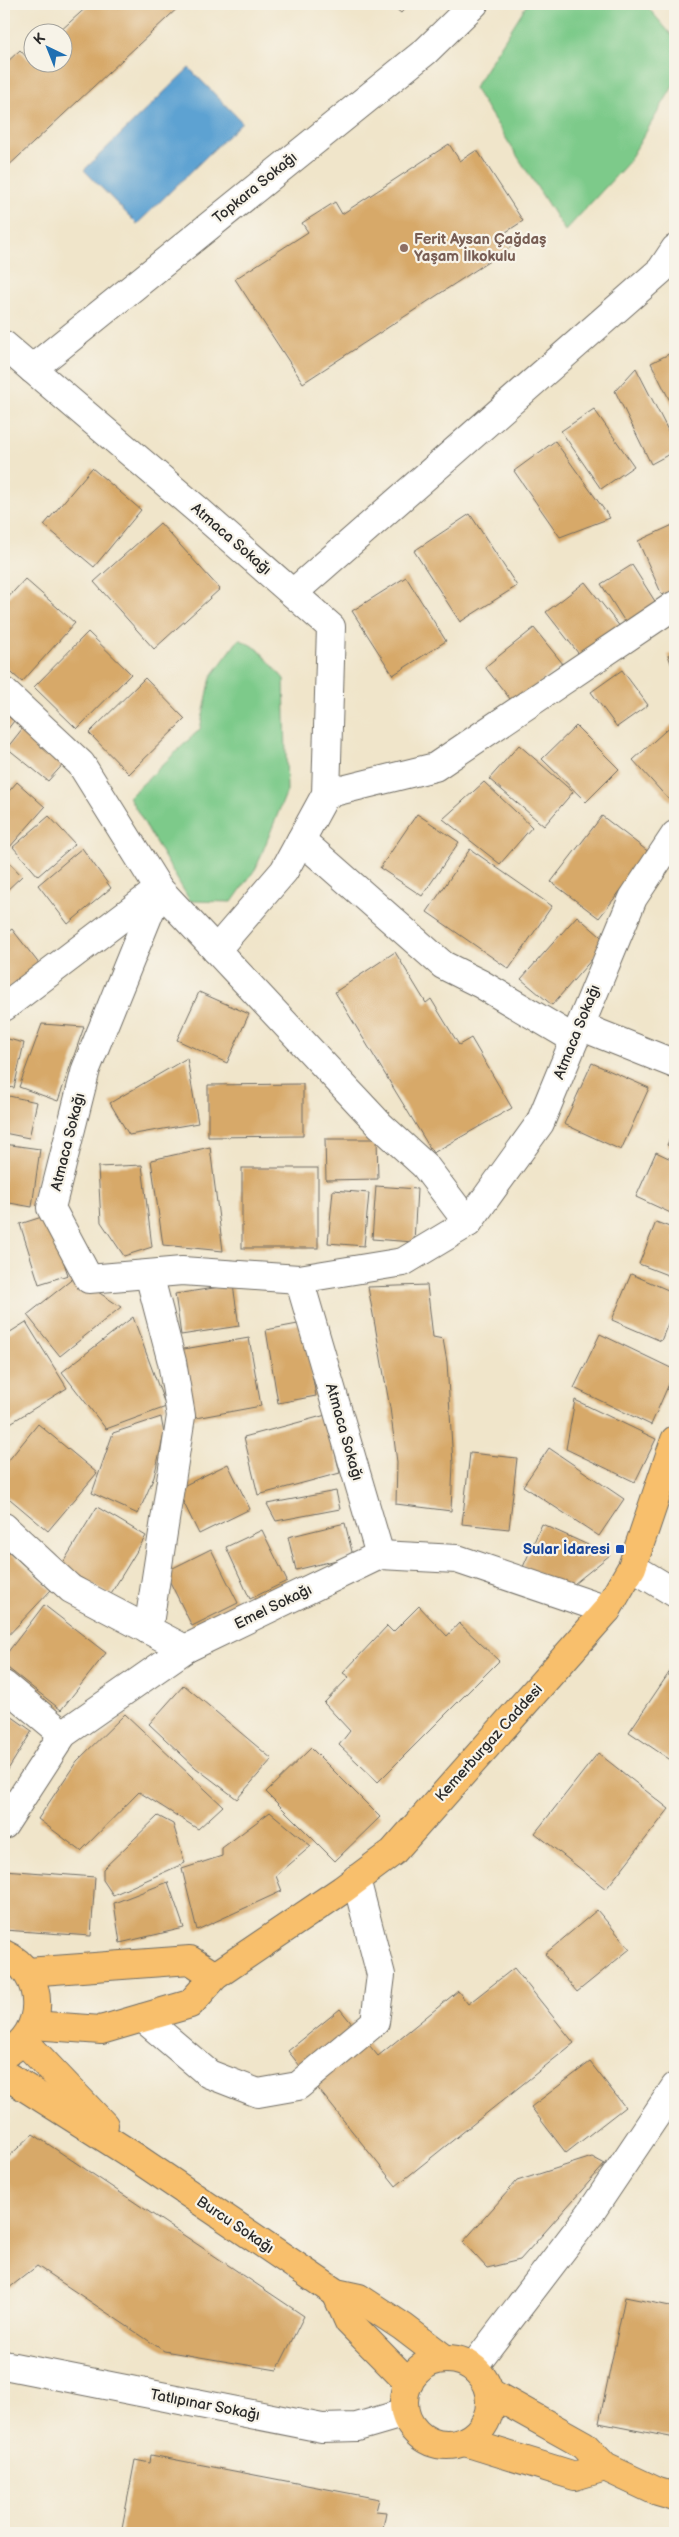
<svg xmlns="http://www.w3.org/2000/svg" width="679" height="2537" viewBox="0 0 679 2537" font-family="'Balsamiq Sans',sans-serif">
<rect width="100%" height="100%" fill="#f7f3e8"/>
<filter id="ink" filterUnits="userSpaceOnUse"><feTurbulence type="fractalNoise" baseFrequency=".02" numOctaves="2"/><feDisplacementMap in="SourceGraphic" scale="10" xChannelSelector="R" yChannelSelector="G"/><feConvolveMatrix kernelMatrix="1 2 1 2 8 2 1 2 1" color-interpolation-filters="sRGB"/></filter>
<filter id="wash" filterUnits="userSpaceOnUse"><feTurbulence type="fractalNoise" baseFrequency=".0096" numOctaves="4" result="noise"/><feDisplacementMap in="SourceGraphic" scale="20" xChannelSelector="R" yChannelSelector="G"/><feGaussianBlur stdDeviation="1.12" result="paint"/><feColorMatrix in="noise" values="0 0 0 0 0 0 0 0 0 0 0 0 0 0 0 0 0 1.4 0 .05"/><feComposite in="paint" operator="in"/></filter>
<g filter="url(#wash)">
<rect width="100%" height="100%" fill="#f0e5ca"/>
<g fill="#7dca8a" stroke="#547a5a">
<path d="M527,4H645L675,39V83L627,164L565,231L474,88Z"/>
<path d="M239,639L258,649L284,679L287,791L256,868L232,902L190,901L129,797L200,729L211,677Z"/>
</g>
<path fill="#5da2d2" stroke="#44667e" d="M189,68L242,122L137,224L84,170Z"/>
<g id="blocks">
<g fill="#d7a969">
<path d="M90,4H182L4,170V65L20,50L29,60L32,57V62H62V32H59Z"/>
<path d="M390,4H409L401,13Z"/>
<path d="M449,144L460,161L477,150L523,221L503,234L511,247L303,383L235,279L308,232L302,223L335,202L342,214Z"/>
<path d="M675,351V411L651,363Z"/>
<path d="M636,368L675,444V451L651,464L615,391Z"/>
<path d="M594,409L634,466L601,489L561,431Z"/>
<path d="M555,441L610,518L560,537L514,471Z"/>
<path d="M92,468L141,510L94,567L44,525Z"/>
<path d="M470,514L517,586L460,622L414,551Z"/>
<path d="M160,523L220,589L154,649L94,582Z"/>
<path d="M675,524V590L662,595L638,541Z"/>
<path d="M632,565L658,606L627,625L601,584Z"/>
<path d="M406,577L446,641L393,675L352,611Z"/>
<path d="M25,579L75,623L22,682L4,666V602Z"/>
<path d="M585,582L621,628L582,658L546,612Z"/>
<path d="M534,628L563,664L514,704L485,667Z"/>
<path d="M88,632L131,674L77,729L34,687Z"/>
<path d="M675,653V674L668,655Z"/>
<path d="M622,670L648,705L617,727L591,692Z"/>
<path d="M145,678L185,719L129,774L89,733Z"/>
<path d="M4,713L14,721L4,734Z"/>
<path d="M675,722V796L670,801L633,760Z"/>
<path d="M26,724L67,760L48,781L7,748Z"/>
<path d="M576,726L619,769L586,802L542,759Z"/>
<path d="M519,745L573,792L544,826L489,779Z"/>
<path d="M17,782L45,807L9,848L4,843V797Z"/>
<path d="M484,782L532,827L500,864L443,819Z"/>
<path d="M417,814L459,842L422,896L380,868Z"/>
<path d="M49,816L75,844L38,876L13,847Z"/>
<path d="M602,816L650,853L599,918L551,882Z"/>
<path d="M82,848L111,888L68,924L38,885Z"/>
<path d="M470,849L552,906L509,969L427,912Z"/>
<path d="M4,857L22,876L5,892L4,891Z"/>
<path d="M577,916L607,942L552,1005L521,979Z"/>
<path d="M12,929L40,965L4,992V935Z"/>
<path d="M395,952L426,1003L431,999L459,1045L471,1038L512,1108L433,1153L335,992Z"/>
<path d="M199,992L249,1014L227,1063L177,1040Z"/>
<path d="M42,1024L84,1027L58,1101L19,1087Z"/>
<path d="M4,1038L24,1043L14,1088L4,1086Z"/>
<path d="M187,1058L198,1123L129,1135L110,1103Z"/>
<path d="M592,1063L649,1088L621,1150L564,1124Z"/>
<path d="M303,1084V1136L208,1137V1085Z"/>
<path d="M4,1095L37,1102L29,1138L4,1133Z"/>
<path d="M675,1128V1149L667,1145Z"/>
<path d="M325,1139H377L378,1179L326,1180Z"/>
<path d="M4,1144L40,1149L32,1207L4,1202Z"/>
<path d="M210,1147L223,1251L163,1245L151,1160Z"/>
<path d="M656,1152L675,1161V1215L636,1197Z"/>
<path d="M142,1165L152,1247L124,1256L101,1222L98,1167Z"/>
<rect x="242" y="1168" width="76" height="80"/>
<path d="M376,1186L417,1189L414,1242L372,1239Z"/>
<path d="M333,1190L369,1193L364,1246L328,1243Z"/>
<path d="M48,1215L68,1275L39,1284L20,1224Z"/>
<path d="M656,1222L675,1229V1278L639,1264Z"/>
<path d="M631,1274L675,1293V1306L661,1341L612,1320Z"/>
<path d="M75,1277L121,1307L60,1356L27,1315Z"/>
<path d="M233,1285L239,1326L181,1335L175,1294Z"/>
<path d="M427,1285L433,1337L443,1339L447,1362L453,1464L451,1511L396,1504L397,1462L390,1408L368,1287Z"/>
<path d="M133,1317L166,1407L106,1429L62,1372Z"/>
<path d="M26,1322L67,1388L4,1427V1336Z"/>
<path d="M303,1323L316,1396L278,1403L266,1330Z"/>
<path d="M600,1334L675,1370L651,1425L574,1388Z"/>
<path d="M249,1338L261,1406L190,1419L178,1350Z"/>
<path d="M575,1400L656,1439L635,1482L566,1449Z"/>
<path d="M326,1415L340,1473L258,1495L244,1437Z"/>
<path d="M161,1417L164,1434L154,1477L138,1514L92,1493L113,1433Z"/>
<path d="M38,1424L97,1473L48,1531L4,1494V1466Z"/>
<path d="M549,1448L624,1499L599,1536L523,1486Z"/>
<path d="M470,1453L517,1458L509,1529L462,1524Z"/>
<path d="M228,1464L250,1509L199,1534L177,1489Z"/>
<path d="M336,1491L340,1509L276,1521L267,1504Z"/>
<path d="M97,1507L146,1536L110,1595L61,1566Z"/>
<path d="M345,1523L353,1556L296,1570L288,1537Z"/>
<path d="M542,1524L610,1555L569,1588L523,1567Z"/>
<path d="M262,1530L287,1581L250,1599L226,1547Z"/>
<path d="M4,1547L51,1590L4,1640Z"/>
<path d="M211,1549L238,1603L192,1626L165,1572Z"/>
<path d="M44,1605L106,1653L61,1710L4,1665V1657Z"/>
<path d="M419,1606L447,1636L459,1623L499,1661L378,1782L339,1745L350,1731L324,1703L349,1677L343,1673L387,1626L393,1632Z"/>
<path d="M675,1664V1763L629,1732Z"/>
<path d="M184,1685L272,1759L237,1799L196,1768L149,1724Z"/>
<path d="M4,1711L32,1731L4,1776Z"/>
<path d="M125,1714L223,1806L198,1829L139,1792L81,1851L38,1819L77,1761Z"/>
<path d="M311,1748L380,1817L335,1861L266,1792Z"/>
<path d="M598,1753L669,1809L606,1889L535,1833Z"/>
<path d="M270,1812L311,1846L276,1876L282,1891L197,1930L182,1869L222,1856V1848Z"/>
<path d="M158,1816L173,1824L185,1863L113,1895L103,1880V1869Z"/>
<path d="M4,1870L95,1877L91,1936L4,1930Z"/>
<path d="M168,1882L184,1928L120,1943L114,1903Z"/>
<path d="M597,1910L630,1949L577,1992L545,1954Z"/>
<path d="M514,1968L574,2043L396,2186L288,2051L340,2009L378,2056L458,1991L468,2004Z"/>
<path d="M590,2062L625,2107L566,2153L531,2107Z"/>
<path d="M33,2134L304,2316L277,2370L164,2351L37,2266L4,2292V2161Z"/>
<path d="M592,2157L605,2164L520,2260L487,2268L463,2242L517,2181Z"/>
<path d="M625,2297L675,2307V2438L599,2423Z"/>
<path d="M151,2455L379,2499L376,2511L386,2512L382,2533H121L135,2460L150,2463Z"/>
</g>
</g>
</g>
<g filter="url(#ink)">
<use href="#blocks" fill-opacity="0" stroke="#706c63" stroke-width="1"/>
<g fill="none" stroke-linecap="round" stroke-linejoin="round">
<g stroke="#706c63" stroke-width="30">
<g id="minor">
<path d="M4,345L199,511L331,627L326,794L284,871L216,950"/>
<path d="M32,369L426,51L474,4"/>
<path d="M293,593L661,270L675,249"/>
<path d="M4,692L81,764L159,889L380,1125L425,1166L468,1223"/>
<path d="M326,794L435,767L675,605"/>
<path d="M301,840L443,965L481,984L574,1039"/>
<path d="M159,889L86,1069L51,1208L89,1279L182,1271L299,1279L403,1262L468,1223L540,1123L633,898L675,835"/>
<path d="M4,1007L158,890"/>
<path d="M580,1026L675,1064"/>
<path d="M299,1279L380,1555"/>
<path d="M4,1527L71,1589L185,1649"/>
<path d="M632,1567L675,1593"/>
<path d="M148,1630L181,1416L172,1362L149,1274"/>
<path d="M4,1685L63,1734"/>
<path d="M4,1825L63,1734L185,1649L380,1555L457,1559L607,1610"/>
<path d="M143,2018L209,2074L258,2093L298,2086L375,2022L381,1975L356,1879"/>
<path d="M4,2365L322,2428L357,2427L405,2413"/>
<path d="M473,2367L589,2215L675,2087"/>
</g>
</g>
<g stroke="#706c63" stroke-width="30">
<g id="major">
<path d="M4,1954C47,1973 47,2035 4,2054"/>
<path d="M27,1972L190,1960L215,1976"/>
<path d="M33,2025L101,2030L190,2004L215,1976L342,1890L393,1852L607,1610L632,1567L675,1440"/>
<path d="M24,2041L104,2125"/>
<path d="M4,2074L135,2157L336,2293L359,2298L403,2327L445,2359"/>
<path d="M336,2293L349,2322L409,2383"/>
<circle cx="447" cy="2402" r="43"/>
<path d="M489,2392L584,2445L605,2467L658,2492L675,2497"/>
<path d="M465,2442L575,2476L605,2467"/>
</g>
</g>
<use href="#minor" stroke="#fff" stroke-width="28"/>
<use href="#major" stroke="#f8bf6c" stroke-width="28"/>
</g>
</g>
<circle fill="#8d6e63" stroke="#f7f3e8" stroke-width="2" cx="404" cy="248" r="5"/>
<rect fill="#1a4fb4" stroke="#f7f3e8" stroke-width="2" x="615" y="1544" width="10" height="10" rx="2.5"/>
<g text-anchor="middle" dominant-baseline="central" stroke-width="4.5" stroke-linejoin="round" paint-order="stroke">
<g font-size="15" fill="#2b2b2b" stroke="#f7f3e8">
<text transform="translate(255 188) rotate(-39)">Topkara Sokağı</text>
<text transform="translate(231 539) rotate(41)">Atmaca Sokağı</text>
<text transform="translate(577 1032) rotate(-68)">Atmaca Sokağı</text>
<text transform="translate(68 1142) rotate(-76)">Atmaca Sokağı</text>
<text transform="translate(344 1432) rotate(74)">Atmaca Sokağı</text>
<text transform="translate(273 1607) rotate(-26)">Emel Sokağı</text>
<text transform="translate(489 1743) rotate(-48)">Kemerburgaz Caddesi</text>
<text transform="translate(235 2225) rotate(34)">Burcu Sokağı</text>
<text transform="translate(205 2405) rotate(11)">Tatlıpınar Sokağı</text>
</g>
<g font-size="15" font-weight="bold" fill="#785e54" stroke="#f7f3e8" text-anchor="start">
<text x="414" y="239">Ferit Aysan Çağdaş<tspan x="414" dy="17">Yaşam İlkokulu</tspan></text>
</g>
<g font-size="15" font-weight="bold" fill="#164399" stroke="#f7f3e8" text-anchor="end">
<text x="610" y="1549">Sular İdaresi</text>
</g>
</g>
<rect width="679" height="2537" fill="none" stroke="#f7f3e8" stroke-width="20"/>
<g transform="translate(48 48) rotate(317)"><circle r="24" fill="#f7f3e8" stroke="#a5a39c"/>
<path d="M0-4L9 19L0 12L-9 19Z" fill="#1f6fb2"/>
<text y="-8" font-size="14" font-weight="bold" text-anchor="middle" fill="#2b2b2b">K</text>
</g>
</svg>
